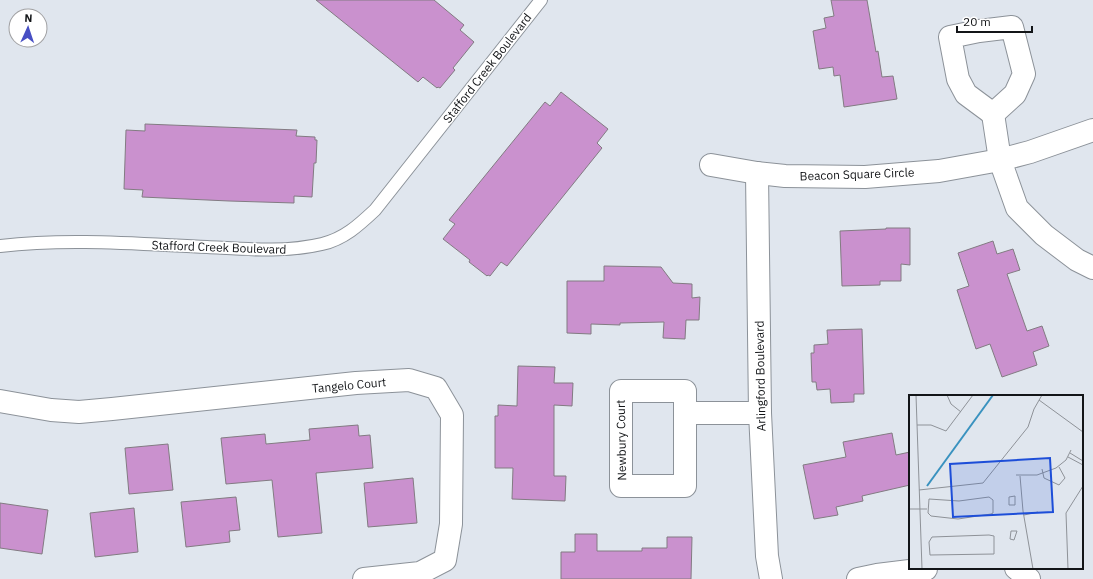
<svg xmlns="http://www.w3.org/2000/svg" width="1093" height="579" viewBox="0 0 1093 579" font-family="'IBM Plex Sans',sans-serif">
<rect width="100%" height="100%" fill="#e0e6ee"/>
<g fill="#ca91ce" stroke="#827b82">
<path d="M316,0H434L464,25L460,30L474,42L453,68L455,70L440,88L438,87L437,88L423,77L418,82Z"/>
<path d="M831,0H867L876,52L878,51L882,77L893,76L897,99L844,107L840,75L834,76L833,67L819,69L813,31L826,28L824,18L834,16Z"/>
<path d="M561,92L608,129L597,143L602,148L507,266L501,262L490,276L488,275L487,276L469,262L470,260L443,239L455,224L449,220L545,102L550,106Z"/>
<path d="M145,124L297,130L296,136L315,137V140H317L316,163H314L312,197L294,196V203L229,201L142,197L143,190L124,189L126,130L145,131Z"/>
<path d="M886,228H910V265L901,264V281H880V285L842,286L840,231L886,229Z"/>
<path d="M993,241L997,254L1013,249L1020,270L1007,274L1027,331L1042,326L1049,346L1033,352L1037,365L1002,377L990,344L976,349L957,290L969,286L958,253Z"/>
<path d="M604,266L661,267L673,283L692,284V298L700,297L699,320H686L685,339L663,338L664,322L620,323V325L591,324V334L567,333V281H604Z"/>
<path d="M862,329L864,394H854V402L831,403L830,389L817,390L816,382H812L811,353H814V345L828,344L827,330Z"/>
<path d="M518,366L555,367L554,383H573L572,406L554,405V476H566L565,501L512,499L513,468H495V416H498V405L517,406Z"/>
<path d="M358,425L359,436L370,435L373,468L316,473L322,533L278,537L272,480L226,484L221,438L265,434L266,444L310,440L309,429Z"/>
<path d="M892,433L896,455L910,452V485L862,496L863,501L836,507L838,515L814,519L803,465L846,457L843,442Z"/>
<path d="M168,444L173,490L129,494L125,448Z"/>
<path d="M413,478L417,523L368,527L364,483Z"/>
<path d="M236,497L240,530L229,531L230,542L186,547L181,502Z"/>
<path d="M0,503L48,510L42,554L0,548Z"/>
<path d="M134,508L138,552L95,557L90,513Z"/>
<path d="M575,534H597V551H642V548H667V537H692L691,579H561V552H575Z"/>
</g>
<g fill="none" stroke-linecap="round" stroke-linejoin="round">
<g stroke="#8c9299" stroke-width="14">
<path id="service" d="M0,246C69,238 138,244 207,247C245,249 284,253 322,244C344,239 359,225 375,210L541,0"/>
</g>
<g stroke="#8c9299" stroke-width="24">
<g id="minor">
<path d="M1012,27L1024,74L1015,94L993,114L966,94L958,79L950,37L979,31Z"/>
<path d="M993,114L1000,160L1017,208L1044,235L1077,260L1093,268"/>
<path d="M711,165L757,173L785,176L865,177L939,171L1000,160L1030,152L1093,130"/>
<path d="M757,173L760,413L767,556L771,579"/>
<rect x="621" y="391" width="64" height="95"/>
<path d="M0,401L51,410L79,412L112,409L356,383L409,380L436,388L452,415L451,524L445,560L420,573L364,579"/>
<path d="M685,413H760"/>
<path d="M1016,568L1029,579"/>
<path d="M858,579L877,575L926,569"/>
</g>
</g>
<use href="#service" stroke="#fff" stroke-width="12"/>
<use href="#minor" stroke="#fff" stroke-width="22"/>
</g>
<g text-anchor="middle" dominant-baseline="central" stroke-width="3" stroke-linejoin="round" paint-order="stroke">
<g font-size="12" fill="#131518" stroke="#fff">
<text transform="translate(487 68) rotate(-52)">Stafford Creek Boulevard</text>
<text transform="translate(857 174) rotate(-2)">Beacon Square Circle</text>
<text transform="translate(219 247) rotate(2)">Stafford Creek Boulevard</text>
<text transform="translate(760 376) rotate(-91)">Arlingford Boulevard</text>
<text transform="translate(349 385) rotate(-5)">Tangelo Court</text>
<text transform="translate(621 440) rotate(-91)">Newbury Court</text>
</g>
</g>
<g transform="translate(909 395)">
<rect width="174" height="174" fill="#e0e6ee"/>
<path fill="none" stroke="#3992bf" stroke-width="2" d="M18,91L84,0"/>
<path fill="none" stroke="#8e9298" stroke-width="1" d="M7,0L13,174M38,0L42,9L52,17M130,5L174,37M8,30H22L37,36L64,0M161,58L174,66M159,62L174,70M133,74L135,83L150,90L156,83L150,72M107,80H128L147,73L157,65L162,55M111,81L114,116L124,174M10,95L74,88L119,32L125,14L133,0M106,101V110H100V102ZM80,102L84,105V118L82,119L49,124L22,121L19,118L20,104L50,106ZM0,114H18M115,120L129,117M102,136H108L105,145L101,144ZM80,140L85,141V159L21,160L20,147L23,142ZM159,174L157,118L174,91"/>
<path fill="#1d4ed8" fill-opacity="0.15" stroke="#1d4ed8" stroke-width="2" d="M141,63L144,117L44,122L41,69Z"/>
<rect width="174" height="174" fill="none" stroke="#131518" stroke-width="2"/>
</g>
<g transform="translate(28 28) rotate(3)"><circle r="19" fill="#ffffff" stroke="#a1a1a3"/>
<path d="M0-3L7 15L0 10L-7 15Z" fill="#474fc4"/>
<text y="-6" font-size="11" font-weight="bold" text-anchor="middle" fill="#131518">N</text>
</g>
<path d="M957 26v6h75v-6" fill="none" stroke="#131518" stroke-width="2"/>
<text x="963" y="26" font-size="12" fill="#131518" stroke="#ffffff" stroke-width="3" paint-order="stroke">20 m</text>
</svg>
